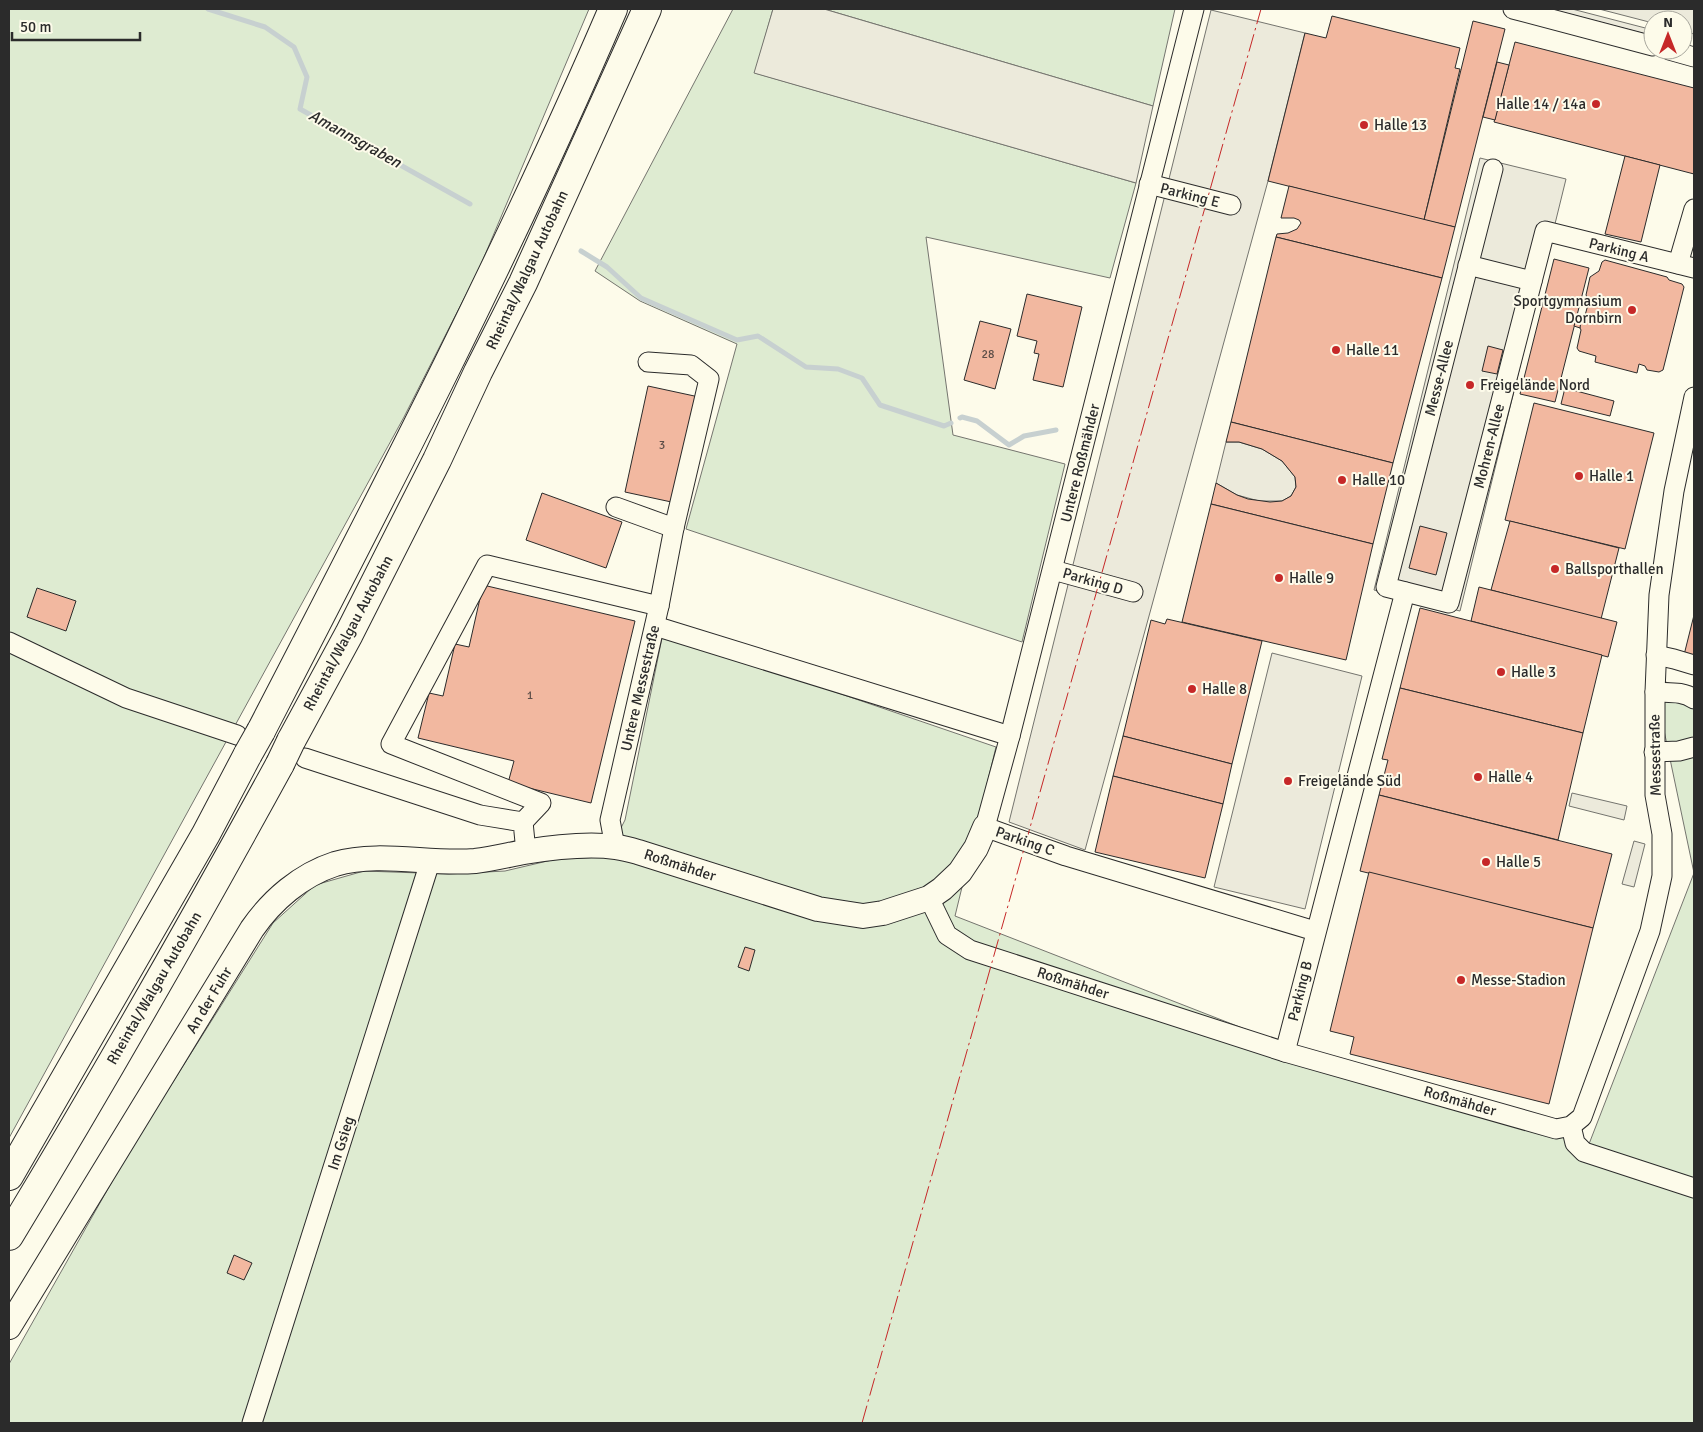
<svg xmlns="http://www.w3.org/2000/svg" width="1703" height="1432" viewBox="0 0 1703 1432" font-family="Signika,sans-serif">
<rect width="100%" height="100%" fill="#fdfbea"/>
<g fill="#deebd1" stroke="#74746e">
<path d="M9,9H589L479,269L404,417L9,1138Z"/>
<path d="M733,9H773L755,73L1136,183L1110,278L926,237L953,435L1065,464L1022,642L686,529L737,344L640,301L595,271Z"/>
<path d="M824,9H1175L1153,106Z"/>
<path d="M663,633L996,747L955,916L1273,1040L1589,1144L1694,873L1653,678L1694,691V1423H9V1364L127,1155L273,923L315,885L364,871L448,874L505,871L556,859L606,857L625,820Z"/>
</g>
<g fill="#eceadb" stroke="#74746e">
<path d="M773,9H824L1153,106L1136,183L754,73Z"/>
<path d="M1550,9H1572L1653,30V36Z"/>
<path d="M1599,9H1694V34L1683,31V20H1653V23Z"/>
<path d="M1211,10L1305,33L1268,181L1085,850L1009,822Z"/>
<path d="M1480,158L1566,179L1460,611L1374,590Z"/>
<path d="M1226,442H1239L1262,449L1282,461L1295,477L1296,487L1291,496L1282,501H1259L1237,495L1216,483Z"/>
<path d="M1272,653L1362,676L1305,909L1214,887Z"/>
<path d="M1572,793L1627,806L1624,820L1569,806Z"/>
<path d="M1634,841L1645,844L1634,887L1622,884Z"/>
</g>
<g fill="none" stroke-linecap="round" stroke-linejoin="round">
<g stroke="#c7d0d0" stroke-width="5">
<path d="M208,9L265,27L294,47L307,77L300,109L470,204"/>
<path d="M581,251L607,267L641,298L737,340L758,336L806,367L838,369L862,378L880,405L944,426L951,423"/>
<path d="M960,418L962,417L977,421L1009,445L1024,436L1056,430"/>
</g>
</g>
<g fill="#f2b8a0" stroke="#2b2b2b">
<path d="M1332,16L1460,48L1455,68L1460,69L1424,220L1268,181L1305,33L1326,38Z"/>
<path d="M1473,21L1505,29L1455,227L1424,220Z"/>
<path d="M1515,42L1694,88V174L1494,122Z"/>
<path d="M1497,62L1509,65L1495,120L1483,117Z"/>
<path d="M1625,156L1660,165L1641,242L1605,234Z"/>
<path d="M1289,186L1455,227L1442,278L1276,237L1277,234L1288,233L1297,229L1301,223L1299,220L1294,218H1281Z"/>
<path d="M1276,237L1442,278L1393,463L1231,422Z"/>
<path d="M1554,259L1589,268L1555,402L1520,394Z"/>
<path d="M1605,260L1667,277L1669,280L1682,284L1684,287L1663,370L1659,372L1647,370L1645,366L1639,364L1637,373L1595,362L1596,356L1579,351L1577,348L1581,330L1579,326L1581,321L1584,319L1589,301L1586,295L1590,277L1599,271L1602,262Z"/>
<path d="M1027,294L1082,307L1063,387L1033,380L1039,354L1034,353L1037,341L1017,336Z"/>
<path d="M1576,320L1581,321L1580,328L1574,326Z"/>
<path d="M980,321L1011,329L995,389L964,380Z"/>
<path d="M1488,346L1503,350L1497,374L1482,371Z"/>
<path d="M648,386L699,397L676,503L625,492Z"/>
<path d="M1565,388L1614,401L1610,416L1561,404Z"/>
<path d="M1534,403L1654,433L1625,549L1505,520Z"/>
<path d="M1231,422L1393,463L1373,544L1211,504L1216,483L1237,495L1248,499L1270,502L1282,501L1291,496L1296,487L1295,477L1282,461L1262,449L1239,442H1226Z"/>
<path d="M542,493L622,522L606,568L526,540Z"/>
<path d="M1211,504L1373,544L1346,660L1182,622Z"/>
<path d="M1510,521L1619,548L1601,619L1491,590Z"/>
<path d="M1420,526L1447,533L1436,575L1409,568Z"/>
<path d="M483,585L635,621L591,803L508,783L514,761L418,738L429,693L443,696L455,644L469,647Z"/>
<path d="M1479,587L1617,622L1608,657L1471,621Z"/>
<path d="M37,588L76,601L66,631L27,617Z"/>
<path d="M1420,608L1602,655L1583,733L1400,688Z"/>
<path d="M1694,615V658L1684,655Z"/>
<path d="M1167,619L1262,641L1232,764L1123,736L1151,620L1165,624Z"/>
<path d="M1400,688L1583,733L1558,840L1379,795L1388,760L1382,759Z"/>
<path d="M1123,736L1232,764L1223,804L1113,776Z"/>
<path d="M1113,776L1223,804L1205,878L1095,852Z"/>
<path d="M1379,795L1612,854L1593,928L1360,871Z"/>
<path d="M1369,872L1593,928L1549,1104L1350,1054L1354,1037L1330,1031Z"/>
<path d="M745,947L755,950L749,971L738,967Z"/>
<path d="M234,1255L252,1263L244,1280L227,1273Z"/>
</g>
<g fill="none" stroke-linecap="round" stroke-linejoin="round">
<g stroke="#2b2b2b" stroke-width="21">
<g id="minor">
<path d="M1194,9L1010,736L985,827L1066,856L1315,931"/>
<path d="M1513,9L1653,46"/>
<path d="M1669,50L1694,57"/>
<path d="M1493,169L1386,587L1449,603L1545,231L1694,268"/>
<path d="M1149,184L1231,205"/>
<path d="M1678,264L1694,209"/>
<path d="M1468,265L1532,281"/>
<path d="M616,507L674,528"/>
<path d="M1053,570L1133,592"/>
<path d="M655,626L1010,736"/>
<path d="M9,642L126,698L237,735"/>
<path d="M1656,655L1674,659L1694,665"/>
<path d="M1655,692C1668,693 1683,691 1694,699"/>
<path d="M1654,752L1679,751L1694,747"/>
<path d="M305,758L480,815L523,822L526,852"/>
<path d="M523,822L541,803L391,744L487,565L659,606"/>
<path d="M615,847L610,820L659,606L674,528L709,379L691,365L648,362"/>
<path d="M929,898L947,935L970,950L1285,1052L1556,1129L1571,1126L1582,1117L1650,931L1662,876V834L1655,795V692L1659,595L1674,491L1694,397"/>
<path d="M1285,1052L1405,592"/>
<path d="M1571,1126L1575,1143L1584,1152L1694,1188"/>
<path d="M252,1423L430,862"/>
</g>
</g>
<g stroke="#2b2b2b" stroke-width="26">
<path id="major" d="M9,1327L252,929C272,900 301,875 335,864C380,851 429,865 475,861C492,859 508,855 524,852C554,847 586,843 616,847C623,848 631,850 638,852L818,909L863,916L883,913L929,898L942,889L960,872L976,848L985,827"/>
</g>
<g stroke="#2b2b2b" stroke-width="30">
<g id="highway">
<path d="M261,731C384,493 507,256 613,9"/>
<path d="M291,741L349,634L437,460L478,372L523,283L647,9"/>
<path d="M9,1176L206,834L248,754"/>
<path d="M9,1236C103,1081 193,923 280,764"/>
</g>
</g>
<use href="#minor" stroke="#fdfbea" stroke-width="19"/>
<use href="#major" stroke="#fdfbea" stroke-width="24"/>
<use href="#highway" stroke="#fdfbea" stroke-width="28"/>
<g stroke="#2b2b2b" stroke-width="30" stroke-linecap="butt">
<g id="highway-bridge">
<path d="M248,754L261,731"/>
<path d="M280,764L291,741"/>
</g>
</g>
<use href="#highway-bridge" stroke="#fdfbea" stroke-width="28"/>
<path stroke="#c62828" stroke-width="1" stroke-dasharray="18 4 2.5 4" stroke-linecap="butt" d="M862,1423L1261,9"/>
</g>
<g fill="#c62828" stroke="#fdfbea" stroke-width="2">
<circle cx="1596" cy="104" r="5"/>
<circle cx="1364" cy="125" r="5"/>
<circle cx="1632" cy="310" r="5"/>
<circle cx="1336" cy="350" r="5"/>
<circle cx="1470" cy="385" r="5"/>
<circle cx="1579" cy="476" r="5"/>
<circle cx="1342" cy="480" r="5"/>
<circle cx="1555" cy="569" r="5"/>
<circle cx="1279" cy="578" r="5"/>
<circle cx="1501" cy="672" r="5"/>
<circle cx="1192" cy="689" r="5"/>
<circle cx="1478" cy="777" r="5"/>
<circle cx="1288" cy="781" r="5"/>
<circle cx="1486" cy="862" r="5"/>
<circle cx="1461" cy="980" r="5"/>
</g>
<g text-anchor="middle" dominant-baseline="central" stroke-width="4" stroke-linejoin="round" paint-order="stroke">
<g font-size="12" fill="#5d4e48">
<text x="988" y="354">28</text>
<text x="662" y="445">3</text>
<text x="530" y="695">1</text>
</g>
<g font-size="15" fill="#2b2b2b" stroke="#fdfbea" text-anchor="start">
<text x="1586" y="104" text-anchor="end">Halle 14 / 14a</text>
<text x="1374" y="125">Halle 13</text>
<text x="1622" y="301" text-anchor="end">Sportgymnasium<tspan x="1622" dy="17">Dornbirn</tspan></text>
<text x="1346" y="350">Halle 11</text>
<text x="1480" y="385">Freigelände Nord</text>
<text x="1589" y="476">Halle 1</text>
<text x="1352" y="480">Halle 10</text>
<text x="1565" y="569">Ballsporthallen</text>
<text x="1289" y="578">Halle 9</text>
<text x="1511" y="672">Halle 3</text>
<text x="1202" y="689">Halle 8</text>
<text x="1488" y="777">Halle 4</text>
<text x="1298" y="781">Freigelände Süd</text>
<text x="1496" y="862">Halle 5</text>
<text x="1471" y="980">Messe-Stadion</text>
</g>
<g font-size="15" fill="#2b2b2b" stroke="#fdfbea">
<text transform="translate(1190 195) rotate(14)">Parking E</text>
<text transform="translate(1619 250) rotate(14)">Parking A</text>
<text transform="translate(527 270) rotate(-65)">Rheintal/Walgau Autobahn</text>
<text transform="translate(1439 378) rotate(-76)">Messe-Allee</text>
<text transform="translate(1489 446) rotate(-76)">Mohren-Allee</text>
<text transform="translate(1080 463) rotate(-76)">Untere Roßmähder</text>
<text transform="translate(1093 581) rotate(16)">Parking D</text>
<text transform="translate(348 633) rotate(-62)">Rheintal/Walgau Autobahn</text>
<text transform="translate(640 688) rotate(-77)">Untere Messestraße</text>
<text transform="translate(1655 755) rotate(-91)">Messestraße</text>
<text transform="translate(1025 841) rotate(19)">Parking C</text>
<text transform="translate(680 865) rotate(18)">Roßmähder</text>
<text transform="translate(1073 983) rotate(18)">Roßmähder</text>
<text transform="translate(154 988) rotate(-60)">Rheintal/Walgau Autobahn</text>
<text transform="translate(1300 991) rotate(-76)">Parking B</text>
<text transform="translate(209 1000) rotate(-59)">An der Fuhr</text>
<text transform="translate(1460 1101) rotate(16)">Roßmähder</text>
<text transform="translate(341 1143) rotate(-72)">Im Gsieg</text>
</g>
<g font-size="16" font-style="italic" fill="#2b2b2b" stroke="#fdfbea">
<text transform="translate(355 139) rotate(29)">Amannsgraben</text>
</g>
</g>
<rect width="1703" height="1432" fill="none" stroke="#2b2b2b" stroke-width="20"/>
<g transform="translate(1668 35)"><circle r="24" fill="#fdfbea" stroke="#a9a89e"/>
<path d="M0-4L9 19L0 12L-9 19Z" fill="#c62828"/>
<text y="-8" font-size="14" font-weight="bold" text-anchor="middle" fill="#2b2b2b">N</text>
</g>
<path d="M12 32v8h128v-8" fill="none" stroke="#2b2b2b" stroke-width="2.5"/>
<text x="20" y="32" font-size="15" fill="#2b2b2b" stroke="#fdfbea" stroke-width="4" paint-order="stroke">50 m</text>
</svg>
